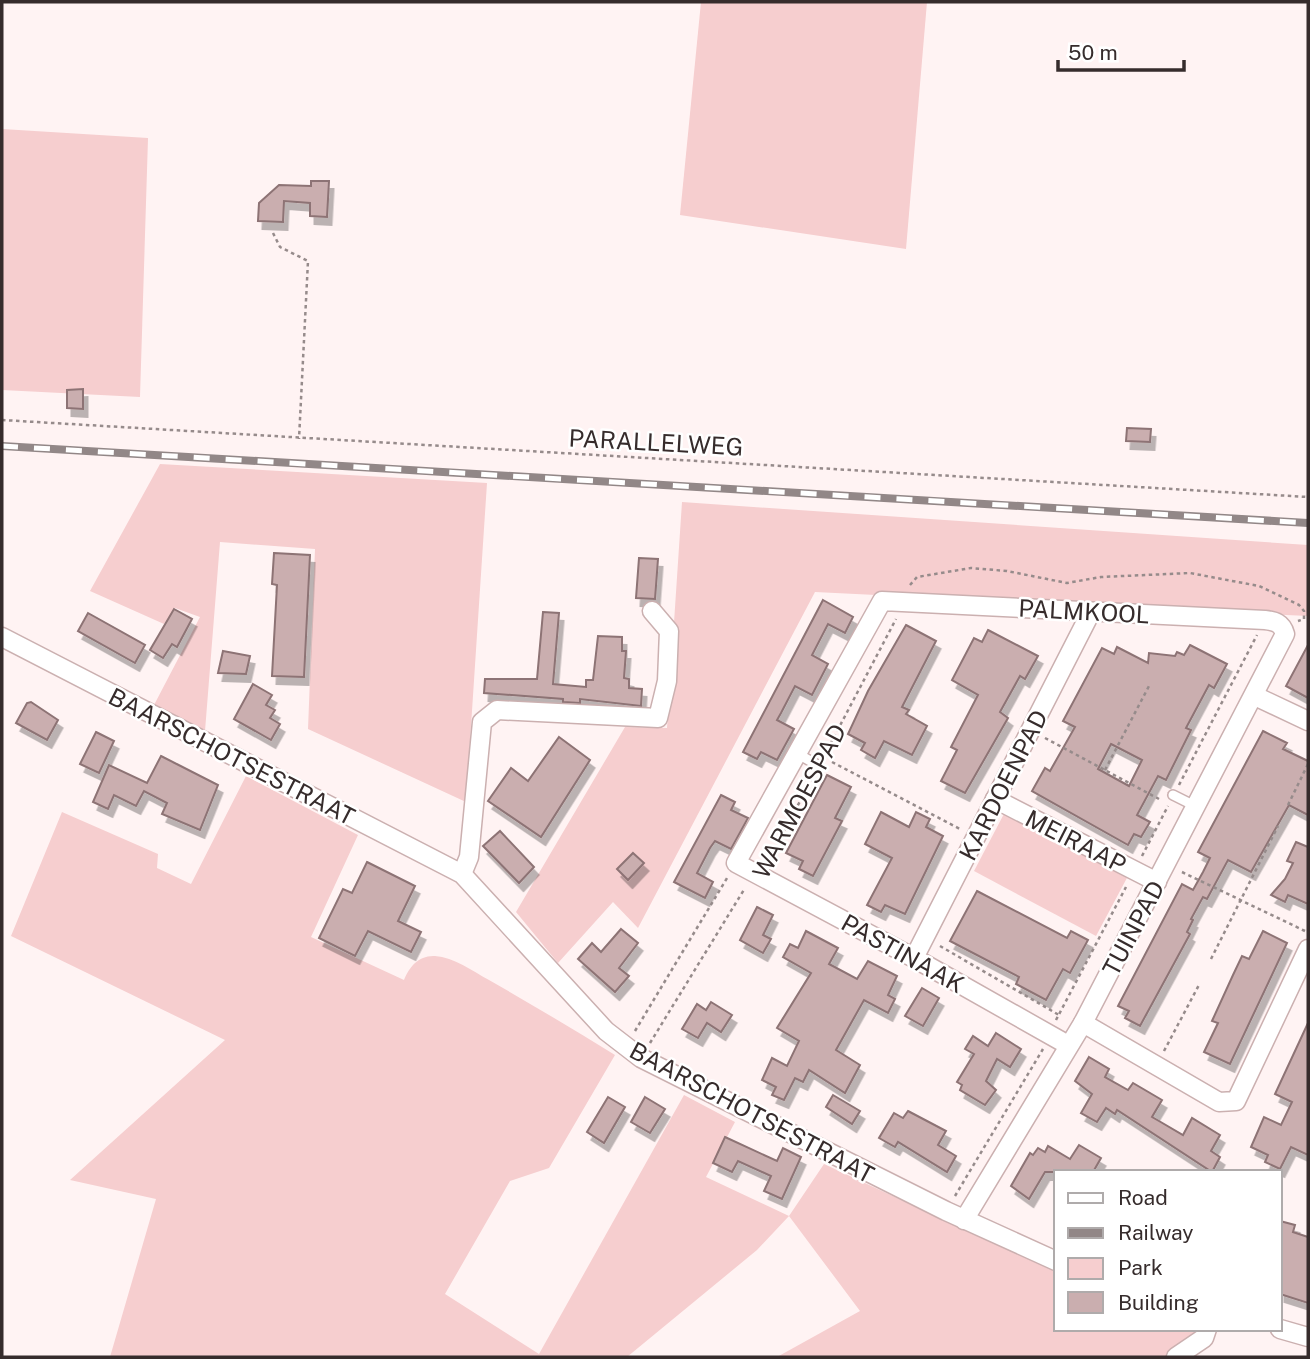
<svg xmlns="http://www.w3.org/2000/svg" width="1310" height="1359" viewBox="0 0 1310 1359" font-family="'Public Sans',sans-serif">
<defs>
<filter id="shadow"><feDropShadow dx="4.5" dy="8" stdDeviation="0" flood-color="#0004"/></filter>
</defs>
<rect width="100%" height="100%" fill="#fff3f3"/>
<g fill="#f6cecf">
<path d="M701,2H927L906,249L680,215Z"/>
<path d="M2,129L148,138L140,397L2,390Z"/>
<path d="M160,464L487,483L466,802L308,729L315,549L220,542L205,731L154,705L200,617L175,608L164,624L90,591Z"/>
<path d="M682,502L1308,545V616L815,592L638,928L613,902L558,963L516,912L625,727L667,728Z"/>
<path d="M246,776L358,835L311,937L404,980C409,967 419,955 435,956C454,957 472,971 489,980C531,1004 573,1029 615,1055L549,1168L510,1181L445,1294L539,1354L684,1095L735,1122L706,1177L789,1216L824,1164L1056,1272V1329H1201L1176,1357H777L860,1311L789,1216L757,1250L627,1357H110L156,1199L70,1180L225,1040L11,936L62,812L158,854L157,868L191,884Z"/>
<path d="M1006,810L1128,876L1096,936L974,871Z"/>
</g>
<g fill="#caaeaf" stroke="#8d7374" stroke-width="2" fill-rule="evenodd" filter="url(#shadow)">
<path d="M311,181H329L327,217L310,216V203L284,201L283,222L258,221L259,203L279,185L311,186Z"/>
<path d="M83,389V409L67,408V390Z"/>
<path d="M1127,428L1151,429L1150,442L1126,441Z"/>
<path d="M274,553L310,555L304,677L272,676L277,585L272,584Z"/>
<path d="M639,558L658,559L655,599L636,598Z"/>
<path d="M823,600L853,617L845,633L828,624L812,655L828,664L812,695L795,686L781,713L777,720L794,729L777,760L761,752L757,759L743,752Z"/>
<path d="M174,609L192,619L177,647L172,644L163,658L150,650Z"/>
<path d="M543,612L559,613L553,684L586,687V680H593L598,636L622,637V651H626L624,678L629,679V688L642,689L641,706L580,699V703L563,702V699L484,693L485,679H537Z"/>
<path d="M88,613L145,645L135,663L78,631Z"/>
<path d="M906,625L936,641L902,707L909,710L906,714L927,726L912,755L884,741L875,758L861,750L865,743L848,734L868,691Z"/>
<path d="M988,630L1038,656L1025,679L1020,676L1000,712L1008,718L965,793L941,781L957,750L951,747L978,695L952,680L974,638L982,642Z"/>
<path d="M1190,645L1227,664L1214,688L1209,685L1186,728L1191,730L1166,780L1158,776L1137,815L1150,822L1141,837L1134,834L1128,845L1032,791L1045,768L1050,771L1075,727L1063,721L1102,648L1114,654L1117,647L1148,663L1149,653L1175,656L1177,652L1184,655ZM1111,744L1142,760L1129,786L1098,769Z"/>
<path d="M1308,645V698L1286,686Z"/>
<path d="M223,651L250,656L246,674L218,673Z"/>
<path d="M253,684L272,695L266,705L275,710L270,718L280,724L271,740L234,719Z"/>
<path d="M31,702L58,720L47,740L16,723L27,703Z"/>
<path d="M1263,731L1287,743L1283,749L1308,761V815L1289,805L1251,872L1228,860L1207,899L1203,897L1191,919L1193,920L1187,932L1190,934L1140,1026L1125,1018L1129,1011L1118,1006L1182,884L1193,890L1203,872L1210,858L1198,852Z"/>
<path d="M96,732L114,741L99,773L80,764Z"/>
<path d="M559,737L590,760L541,837L488,801L511,768L528,781Z"/>
<path d="M161,756L218,785L200,830L162,814L167,803L144,791L136,806L114,795L108,809L93,802L109,765L147,783Z"/>
<path d="M827,775L851,787L835,818L842,821L813,876L799,869L803,861L786,853Z"/>
<path d="M721,795L735,802L731,810L748,818L731,849L715,841L710,848L697,873L713,882L705,898L674,882Z"/>
<path d="M881,812L909,827L916,812L930,819L926,827L943,836L905,914L885,905L881,912L867,905L892,858L865,844Z"/>
<path d="M500,831L534,867L519,883L483,846Z"/>
<path d="M1296,842L1308,847V904L1288,895L1285,902L1271,895L1285,879L1293,863L1287,861Z"/>
<path d="M633,853L644,863L628,880L617,869Z"/>
<path d="M367,862L415,886L398,921L421,932L411,952L368,931L355,956L319,938L343,889L352,893Z"/>
<path d="M977,891L1067,938L1071,931L1088,940L1070,973L1063,969L1046,1000L1016,984L1019,977L950,941Z"/>
<path d="M757,907L773,915L763,935L771,939L763,953L740,940Z"/>
<path d="M621,929L638,943L619,968L629,976L615,992L578,959L592,943L601,952Z"/>
<path d="M806,931L838,948L829,964L857,979L868,961L897,976L888,995L895,999L888,1013L864,1000L836,1050L860,1065L845,1093L809,1070L803,1082L795,1078L784,1100L772,1095L776,1087L762,1080L772,1058L787,1066L799,1041L777,1028L811,973L783,957L790,944L798,948Z"/>
<path d="M1263,931L1287,943L1230,1064L1204,1052L1218,1023L1212,1021L1233,975L1242,956L1249,959Z"/>
<path d="M922,988L939,998L923,1026L905,1016Z"/>
<path d="M711,1002L732,1015L721,1032L707,1023L698,1038L682,1029L697,1004L706,1010Z"/>
<path d="M1308,1023V1155L1291,1147L1280,1169L1265,1162L1268,1155L1251,1147L1264,1117L1281,1125L1292,1102L1275,1094Z"/>
<path d="M996,1033L1021,1049L1010,1067L997,1059L986,1081L996,1090L985,1105L960,1090L962,1085L957,1082L974,1054L965,1049L973,1036L988,1046Z"/>
<path d="M1089,1057L1109,1069L1105,1077L1128,1090L1133,1083L1162,1100L1152,1117L1159,1121L1183,1135L1192,1118L1220,1135L1211,1151L1220,1157L1212,1172L1117,1110L1115,1114L1106,1108L1097,1122L1081,1113L1092,1094L1075,1081Z"/>
<path d="M833,1095L860,1111L852,1124L826,1107Z"/>
<path d="M608,1097L625,1107L604,1143L587,1132Z"/>
<path d="M645,1097L665,1109L650,1133L631,1122Z"/>
<path d="M908,1111L946,1131L938,1145L956,1156L947,1172L898,1142L895,1147L879,1138L894,1113L903,1118Z"/>
<path d="M725,1137L777,1161L783,1148L801,1157L782,1199L764,1191L771,1176L738,1161L732,1172L713,1163Z"/>
<path d="M1079,1145L1101,1158L1093,1172H1045L1029,1199L1011,1186L1030,1153L1033,1155L1038,1148L1045,1152L1048,1146L1070,1159Z"/>
<path d="M1280,1221L1295,1225L1293,1232L1308,1237V1303L1280,1294Z"/>
</g>
<g fill="none" stroke-linecap="round" stroke-linejoin="round">
<g stroke="#cbb0b0" stroke-width="12">
<g id="lane">
<path d="M798,754L819,766"/>
<path d="M1173,795L1197,807"/>
</g>
</g>
<g stroke="#cbb0b0" stroke-width="21">
<g id="street">
<path d="M2,637L462,874L606,1031L641,1058L946,1211L1056,1261"/>
<path d="M1255,696L1308,721"/>
<path d="M995,799L1157,882"/>
<path d="M462,874L469,857L482,722L497,710L658,718L667,681L669,631L652,611"/>
<path d="M914,958L1091,612"/>
<path d="M1083,1023L1219,1102L1236,1101L1308,949"/>
<path d="M964,1220L1083,1023L1285,634C1282,623 1275,621 1265,620L882,601L736,863L914,958L1068,1045"/>
<path d="M1280,1329L1308,1337"/>
<path d="M1176,1357L1204,1338L1207,1329"/>
</g>
</g>
<g stroke="#968b8b" stroke-width="2.5" stroke-dasharray="3.5 3.5" stroke-linecap="butt">
<path d="M273,233L280,247L308,261L299,439"/>
<path d="M2,420L1308,497"/>
<path d="M910,585L917,577L971,568L1007,571L1067,583L1101,577L1190,573L1259,586L1299,605L1304,611V619L1298,621"/>
<path d="M1045,738L1159,799"/>
<path d="M824,756L896,619"/>
<path d="M832,762L960,829"/>
<path d="M1105,770L1149,686"/>
<path d="M1179,785L1257,635"/>
<path d="M1288,805L1308,764"/>
<path d="M1142,856L1168,806"/>
<path d="M768,861L813,777"/>
<path d="M1182,872L1305,931"/>
<path d="M940,946L1059,1015"/>
<path d="M1211,959L1278,826"/>
<path d="M1056,1020L1126,887"/>
<path d="M635,1031L727,878"/>
<path d="M650,1043L745,888"/>
<path d="M1164,1051L1200,983"/>
<path d="M955,1196L1043,1049"/>
</g>
<use href="#lane" stroke="#fff" stroke-width="9"/>
<use href="#street" stroke="#fff" stroke-width="18"/>
<g stroke="#928787" stroke-width="8">
<path id="rail" d="M2,446L1308,523"/>
</g>
<use href="#rail" stroke="#fff" stroke-width="5" stroke-dasharray="16" stroke-linecap="butt"/>
</g>
<g text-anchor="middle" dominant-baseline="central" stroke-width="5" stroke-linejoin="round" paint-order="stroke">
<g font-size="24" fill="#362c2c" stroke="#fff">
<text transform="translate(656 442) rotate(3)">PARALLELWEG</text>
<text transform="translate(1084 611) rotate(3)">PALMKOOL</text>
<text transform="translate(232 756) rotate(27)">BAARSCHOTSESTRAAT</text>
<text transform="translate(1003 785) rotate(-63)">KARDOENPAD</text>
<text transform="translate(799 801) rotate(-62)">WARMOESPAD</text>
<text transform="translate(1076 841) rotate(27)">MEIRAAP</text>
<text transform="translate(1133 928) rotate(-62)">TUINPAD</text>
<text transform="translate(903 953) rotate(29)">PASTINAAK</text>
<text transform="translate(752 1112) rotate(28)">BAARSCHOTSESTRAAT</text>
</g>
</g>
<rect width="1310" height="1359" fill="none" stroke="#362c2c" stroke-width="7"/>
<rect x="1054" y="1170" width="228" height="161" fill="#ffffff" stroke="#afabab" stroke-width="2"/>
<rect x="1068" y="1193" width="35" height="10" fill="#ffffff" stroke="#afabab" stroke-width="2"/>
<text x="1118" y="1205" font-size="21" fill="#362c2c">Road</text>
<rect x="1068" y="1228" width="35" height="10" fill="#928787" stroke="#afabab" stroke-width="2"/>
<text x="1118" y="1240" font-size="21" fill="#362c2c">Railway</text>
<rect x="1068" y="1258" width="35" height="21" fill="#f6cecf" stroke="#afabab" stroke-width="2"/>
<text x="1118" y="1275" font-size="21" fill="#362c2c">Park</text>
<rect x="1068" y="1292" width="35" height="21" fill="#caaeaf" stroke="#afabab" stroke-width="2"/>
<text x="1118" y="1310" font-size="21" fill="#362c2c">Building</text>
<path d="M1058 60v10h126v-10" fill="none" stroke="#362c2c" stroke-width="3.5"/>
<text x="1068" y="60" font-size="21" fill="#362c2c" stroke="#ffffff" stroke-width="5" paint-order="stroke">50 m</text>
</svg>
